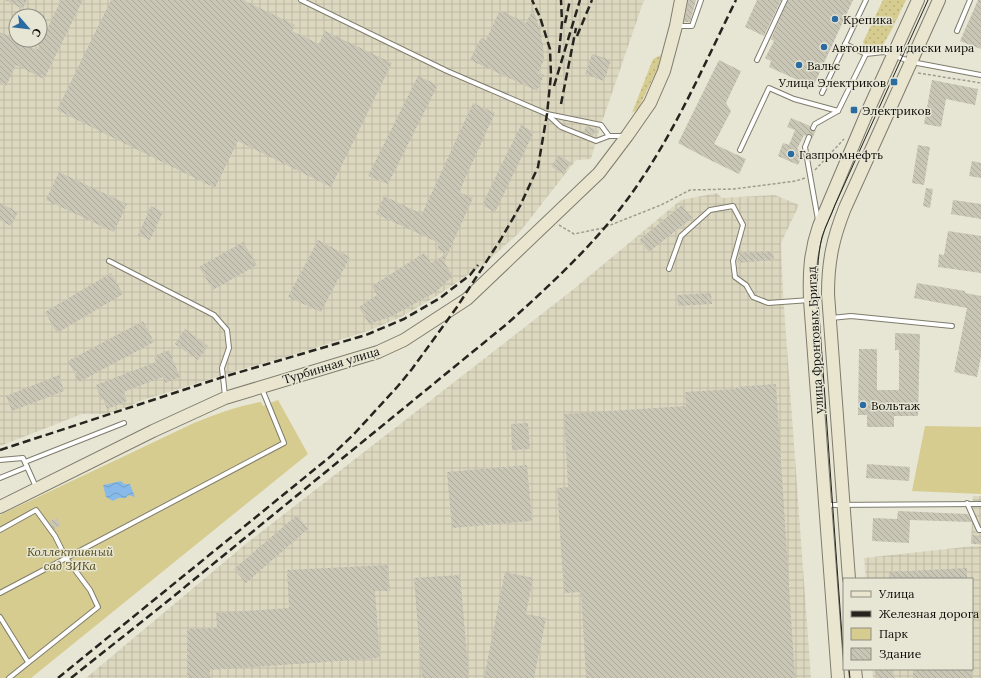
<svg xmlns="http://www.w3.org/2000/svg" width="981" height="678" viewBox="0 0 981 678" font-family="Lora,serif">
<defs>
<pattern id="industrial-grid" width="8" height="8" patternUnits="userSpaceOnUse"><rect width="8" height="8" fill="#dcd8c0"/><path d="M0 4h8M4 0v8" fill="none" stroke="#bcb8a4"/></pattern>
<pattern id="grass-dots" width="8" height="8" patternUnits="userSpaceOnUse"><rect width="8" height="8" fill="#d7cc8f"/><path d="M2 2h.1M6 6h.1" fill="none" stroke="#b7ae7a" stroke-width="1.8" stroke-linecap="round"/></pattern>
<pattern id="water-waves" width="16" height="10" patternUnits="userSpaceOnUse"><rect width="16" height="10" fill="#87bae8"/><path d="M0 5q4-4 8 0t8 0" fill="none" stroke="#739fc6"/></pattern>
<pattern id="building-back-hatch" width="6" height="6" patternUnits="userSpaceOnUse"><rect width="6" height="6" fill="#c9c6b6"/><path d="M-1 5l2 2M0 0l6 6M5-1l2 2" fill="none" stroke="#aba99b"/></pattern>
</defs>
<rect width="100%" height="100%" fill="#e7e5d4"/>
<g fill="url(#industrial-grid)" fill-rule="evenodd">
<path d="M0,0H644L601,125L591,159L576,160L519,233L484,264L435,297L401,317L368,331L286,357L243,369L140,401L127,407L105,414H82L0,446ZM16,16H40V40H16Z"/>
<path d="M717,193L722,198L775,195L799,205L781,243L783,293L811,678H86L247,543L570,292L681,200Z"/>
<path d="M973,496H981V545L971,544Z"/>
<path d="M974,546H981V678H873L872,669H972V579H866L864,558Z"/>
</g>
<g fill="url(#grass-dots)">
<path d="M883,0H906L892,29L880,50H873L866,48L863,42Z"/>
<path d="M661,55L657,70L638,109L632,113L653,59Z"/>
</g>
<g fill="#d7cc8f">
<path d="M278,400L308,454L31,678H0V515L194,423C216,414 237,406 261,402L263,406Z"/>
<path d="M925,426L981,427V494L912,491Z"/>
</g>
<path fill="url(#water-waves)" d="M121,481L124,484H130L135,497L128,495L126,498H118L113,501L106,497L103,485Z"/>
<g fill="url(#building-back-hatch)">
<path d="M5,0H27L23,9Z"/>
<path d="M61,0H83L44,79L16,65L6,86L0,84V32L37,50Z"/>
<path d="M111,0H243L295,25L292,31L319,44L325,31L392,63L331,187L238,141L215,188L57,110Z"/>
<path d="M688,0H696L690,22H684Z"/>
<path d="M757,0H781L764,36L745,27Z"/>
<path d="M788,0H853L813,87L769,67L771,61L765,58L774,41L771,39Z"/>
<path d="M978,0H981V49L960,41Z"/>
<path d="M533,9L539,27L543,46L544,60L538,73L544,75L537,91L470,60L481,38L486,40L500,10L526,23Z"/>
<path d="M592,54L611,60L604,81L585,74Z"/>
<path d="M719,60L741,71L726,103L731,111L714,144L746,159L739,174L708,159L678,143Z"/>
<path d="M418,76L438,85L388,184L368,176Z"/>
<path d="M932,80L978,89L975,105L946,99L941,127L924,124Z"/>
<path d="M473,103L495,113L459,192L473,198L444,262L453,276L436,292L390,317L369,324L359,307L377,295L372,286L424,253L431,263L447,254L437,249L439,243L376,214L384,196L422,214Z"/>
<path d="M791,118L810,126V130L812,131L816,130L812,139L811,134H808L806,136L804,135L797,149L802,151L803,154L798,165L778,156L783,143L789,145L795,130L787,127Z"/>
<path d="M521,125L534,132L495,212L482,205Z"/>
<path d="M586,126L596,129L593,136L584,132Z"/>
<path d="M918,145L930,147L924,185L912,183Z"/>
<path d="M559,155L571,163L563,174L551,166Z"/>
<path d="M972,161L981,163V178L969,176Z"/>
<path d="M59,172L127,204L114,232L46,200Z"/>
<path d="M926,188L933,189L930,208L923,206Z"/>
<path d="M953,200L981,204V219L951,214Z"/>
<path d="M0,203L18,212L11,226L0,220Z"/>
<path d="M682,205L692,218L649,252L639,240Z"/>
<path d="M151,206L163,212L150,240L138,235Z"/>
<path d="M948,231L981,236V273L938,267L939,254L944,255Z"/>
<path d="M318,240L350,257L321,312L288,297Z"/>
<path d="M243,242L257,265L213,290L199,267Z"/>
<path d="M773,251L774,260L737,263L739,253Z"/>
<path d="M111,273L123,294L57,333L45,312Z"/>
<path d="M917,283L965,291V293L981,296V356L977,377L954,372L967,308L914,298Z"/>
<path d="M711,293L712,304L678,306L677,295Z"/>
<path d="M143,321L154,342L79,382L68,361Z"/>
<path d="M185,329L208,346L198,360L175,344Z"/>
<path d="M895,333L920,334L918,416H894V427H867V415H858L859,349H877V390H899V350H895Z"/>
<path d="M169,350L180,377L165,383L163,377L123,392L127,401L107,409L103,399L101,400L96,385L156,362L154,356Z"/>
<path d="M59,375L64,391L12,411L6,396Z"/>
<path d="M776,384L795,678H586L581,592L564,593L557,488L568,487L564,414L686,406L685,392L736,389V387Z"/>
<path d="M528,423L530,449L512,450L511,424Z"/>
<path d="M867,464L910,467L909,481L866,478Z"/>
<path d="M527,465L532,521L452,528L447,472Z"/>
<path d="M898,511L968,514L972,522L910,520L909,543L872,541L873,518L897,519Z"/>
<path d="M297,515L308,529L246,583L234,569Z"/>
<path d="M56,518L61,525L54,529L49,522Z"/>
<path d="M973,535L981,536V544H973Z"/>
<path d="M388,565L390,591H375L380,658L210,670V678H187V629L217,628L216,613L289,608L287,570Z"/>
<path d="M967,568V579H889V572Z"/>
<path d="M505,572L533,578L526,614L546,618L534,678H484Z"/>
<path d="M460,575L469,678H422L414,578Z"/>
<path d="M875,669H893L894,678H876Z"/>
<rect x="913" y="669" width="59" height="9"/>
</g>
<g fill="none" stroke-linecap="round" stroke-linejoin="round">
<g stroke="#7f7c6d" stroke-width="6">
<g id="service">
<path d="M301,0L447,71L547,114L601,125L609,136"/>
<path d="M677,26H692L701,0"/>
<path d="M957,31L970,0"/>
<path d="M845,44L866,54L884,52L912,62L981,75"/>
<path d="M757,60L785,0"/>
<path d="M822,93L866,0"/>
<path d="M548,115L561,127L596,141L609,136H625"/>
<path d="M813,128L815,124L838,111L866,54"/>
<path d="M809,137L805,147L818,220"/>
<path d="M740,150L769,88L794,99L838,111"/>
<path d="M109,261L214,315L227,330L229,348L222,368L225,396"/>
<path d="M669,269L681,236L710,210L733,206L743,225L733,261L735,277L746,285L753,297L768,303L810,300"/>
<path d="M831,318L851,316L952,326"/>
<path d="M0,460L23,458L36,487"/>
<path d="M25,462L124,423"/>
<path d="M0,478L27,467"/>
<path d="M967,503L979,530H981"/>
<path d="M827,505L981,504"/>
<path d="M0,530L36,510L55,536L66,558L90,590L98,607L9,678"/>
<path d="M0,593L284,443L262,389"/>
<path d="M0,617L28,662"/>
</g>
</g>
<g stroke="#7f7c6d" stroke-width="14">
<g id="secondary">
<path d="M0,507L153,431L225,398L378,352L404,340L467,299L599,173L627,136L650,103L664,71L676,26L681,0"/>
<path d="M849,579L828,294C828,261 833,238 845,208L939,0"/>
<path d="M855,669L856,678"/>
<path d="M838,678L810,300C809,273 810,252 819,226L866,115L918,0"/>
</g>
</g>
<g stroke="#9e9c8f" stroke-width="1.5" stroke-dasharray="3 2" stroke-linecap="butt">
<path d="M918,73L981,83"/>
<path d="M815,170L844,139"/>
<path d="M559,225L574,234L603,228L661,205L690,190L734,189L796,181L805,178"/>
</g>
<use href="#service" stroke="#fff" stroke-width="4"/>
<use href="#secondary" stroke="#e9e5cf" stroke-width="12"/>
<g stroke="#25241e" stroke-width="1">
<path d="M844,664L818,300C817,279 817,258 822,237C825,227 831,216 835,205L928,0"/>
<path d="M849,669L850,678"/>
</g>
<g stroke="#25241e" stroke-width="2.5" stroke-dasharray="8 4" stroke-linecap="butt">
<path d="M565,23L570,0"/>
<path d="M577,36L592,0"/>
<path d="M559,53L562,22L561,0"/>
<path d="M554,86L580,0"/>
<path d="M561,104L576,28"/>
<path d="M0,450L223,377L366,335L404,319L440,298L470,275L478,265"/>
<path d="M58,678L331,456L355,433L398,386L412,369L457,307L501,239L520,206L538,167L547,114L551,75L550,49L540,17L532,0"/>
<path d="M71,678L169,600L508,323C548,287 587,251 620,209C669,146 701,71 736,0"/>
</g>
</g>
<g fill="#2a6ca2" stroke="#e7e5d4" stroke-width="1.5">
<circle cx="835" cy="19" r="4"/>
<circle cx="824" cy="47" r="4"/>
<circle cx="799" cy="65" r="4"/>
<rect x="890" y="78" width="8" height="8" rx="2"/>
<rect x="850" y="106" width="8" height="8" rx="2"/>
<circle cx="791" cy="154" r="4"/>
<circle cx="863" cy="405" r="4"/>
</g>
<g text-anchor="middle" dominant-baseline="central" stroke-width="3" stroke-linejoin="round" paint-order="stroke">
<g font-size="12" fill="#0d0c07" stroke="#e7e5d4" text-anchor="start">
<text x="843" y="19">Крепика</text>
<text x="832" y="47">Автошины и диски мира</text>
<text x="807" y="65">Вальс</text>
<text x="886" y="82" text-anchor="end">Улица Электриков</text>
<text x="862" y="110">Электриков</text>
<text x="799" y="154">Газпромнефть</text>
<text x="871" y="405">Вольтаж</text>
</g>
<g font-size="12" fill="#0d0c07" stroke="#e7e5d4">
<text transform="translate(815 340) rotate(-93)">улица Фронтовых Бригад</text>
<text transform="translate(331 365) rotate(-17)">Турбинная улица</text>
</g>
<g font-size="12" font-style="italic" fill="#504714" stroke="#e7e5d4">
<text x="70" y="551">Коллективный<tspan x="70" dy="14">сад ЗИКа</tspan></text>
</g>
</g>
<rect x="843" y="578" width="130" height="92" fill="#e7e5d4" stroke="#908e82"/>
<rect x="851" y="591" width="20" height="6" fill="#e9e5cf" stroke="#908e82"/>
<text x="879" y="598" font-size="12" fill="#0d0c07">Улица</text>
<rect x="851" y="611" width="20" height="6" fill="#25241e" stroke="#908e82"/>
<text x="879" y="618" font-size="12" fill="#0d0c07">Железная дорога</text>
<rect x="851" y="628" width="20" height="12" fill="#d7cc8f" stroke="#908e82"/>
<text x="879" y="638" font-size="12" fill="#0d0c07">Парк</text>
<rect x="851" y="648" width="20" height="12" fill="url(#building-back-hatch)" stroke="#908e82"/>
<text x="879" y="658" font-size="12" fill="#0d0c07">Здание</text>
<g transform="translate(28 28) rotate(118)"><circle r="19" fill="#e7e5d4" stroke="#908e82"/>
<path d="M0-3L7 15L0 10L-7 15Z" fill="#2a6ca2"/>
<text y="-6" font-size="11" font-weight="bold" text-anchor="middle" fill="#0d0c07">С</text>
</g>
</svg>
